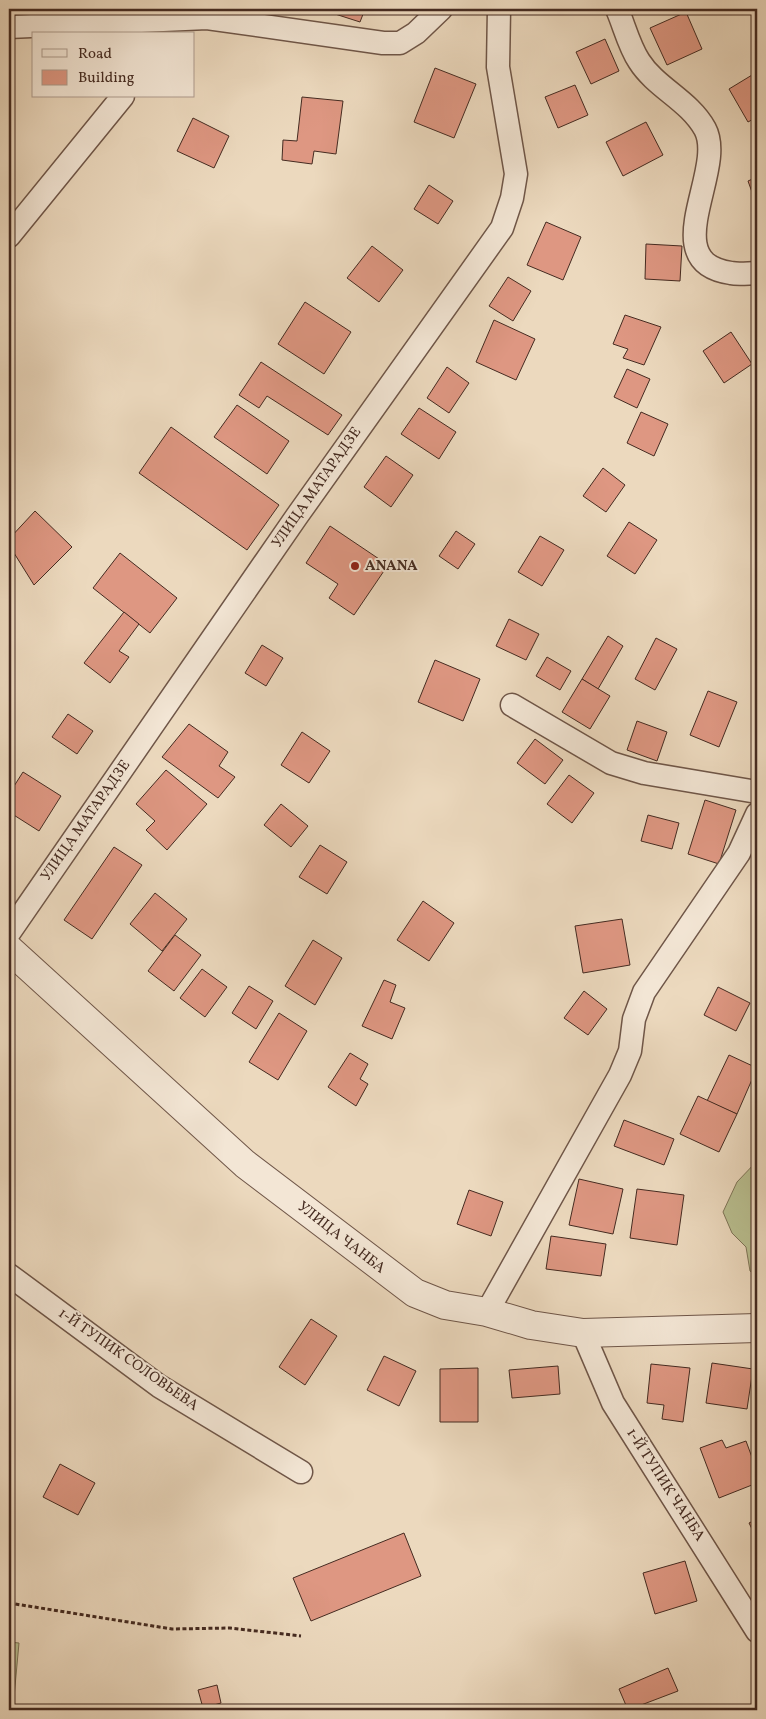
<svg xmlns="http://www.w3.org/2000/svg" width="766" height="1719" viewBox="0 0 766 1719" font-family="Vollkorn,serif">
<rect width="100%" height="100%" fill="#ecd9be"/>
<filter id="stains"><feTurbulence type="fractalNoise" baseFrequency=".004" numOctaves="4"/><feColorMatrix values="0 0 0 0 .2 0 0 0 0 .09 0 0 0 0 .02 0 0 0 .5 -.17"/></filter>
<radialGradient id="worn" r=".72"><stop offset=".6" stop-color="#630" stop-opacity="0"/><stop offset="1" stop-color="#630" stop-opacity=".3"/></radialGradient>
<g fill="#b9bf90" stroke="#7f7558">
<path d="M757,1161V1276L750,1271L746,1247L732,1233L723,1212L737,1182Z"/>
<path d="M9,1642L19,1643L13,1708H9Z"/>
</g>
<g fill="#de9782" stroke="#452b21">
<path d="M334,9H365L360,22L332,13Z"/>
<path d="M686,12L702,49L667,65L650,28Z"/>
<path d="M605,39L619,71L591,84L576,52Z"/>
<path d="M435,68L476,84L454,138L414,122Z"/>
<path d="M757,72V117L748,122L729,89Z"/>
<path d="M575,85L588,115L558,128L545,97Z"/>
<path d="M302,97L343,101L336,154L314,151L312,164L282,160L283,140L297,141Z"/>
<path d="M193,118L229,136L214,168L177,151Z"/>
<path d="M646,122L663,155L623,176L606,142Z"/>
<path d="M757,177V206L748,181Z"/>
<path d="M429,185L453,201L438,224L414,209Z"/>
<path d="M546,222L581,237L563,280L527,265Z"/>
<path d="M646,244L682,246L680,281L645,279Z"/>
<path d="M372,246L403,270L379,302L347,278Z"/>
<path d="M508,277L531,291L513,321L489,306Z"/>
<path d="M305,302L351,332L324,374L278,344Z"/>
<path d="M625,315L661,327L644,365L623,358L628,349L613,344Z"/>
<path d="M494,320L535,339L516,380L476,362Z"/>
<path d="M731,332L752,364L724,383L703,351Z"/>
<path d="M261,362L342,415L328,435L267,396L259,408L239,395Z"/>
<path d="M447,367L469,383L449,413L427,398Z"/>
<path d="M627,369L650,379L637,408L614,397Z"/>
<path d="M237,405L289,441L267,474L214,437Z"/>
<path d="M419,408L456,432L439,459L401,434Z"/>
<path d="M641,412L668,424L654,456L627,443Z"/>
<path d="M171,427L279,505L247,550L139,473Z"/>
<path d="M386,456L413,475L391,507L364,487Z"/>
<path d="M603,468L625,485L606,512L583,496Z"/>
<path d="M35,511L72,547L34,585L9,545V539Z"/>
<path d="M629,522L657,540L635,574L607,556Z"/>
<path d="M330,526L388,565L354,615L329,598L338,584L306,563Z"/>
<path d="M456,531L475,544L458,569L439,556Z"/>
<path d="M540,536L564,550L542,586L518,572Z"/>
<path d="M120,553L177,598L150,633L93,588Z"/>
<path d="M124,612L139,624L119,651L129,657L110,683L84,663Z"/>
<path d="M509,619L539,634L526,660L496,646Z"/>
<path d="M608,636L623,646L598,689L582,679Z"/>
<path d="M656,638L677,649L655,690L635,679Z"/>
<path d="M262,645L283,658L266,686L245,673Z"/>
<path d="M547,657L571,671L560,690L536,676Z"/>
<path d="M435,660L480,679L463,721L418,702Z"/>
<path d="M582,679L610,696L590,729L562,712Z"/>
<path d="M708,691L737,702L719,747L690,735Z"/>
<path d="M68,714L93,731L77,754L52,737Z"/>
<path d="M637,721L667,732L657,761L627,750Z"/>
<path d="M189,724L228,752L219,766L235,777L218,798L162,757Z"/>
<path d="M302,732L330,751L309,783L281,765Z"/>
<path d="M535,739L563,760L545,784L517,763Z"/>
<path d="M166,770L207,804L167,850L146,830L155,821L136,804Z"/>
<path d="M23,772L61,796L39,831L9,812V794Z"/>
<path d="M569,775L594,793L572,823L547,804Z"/>
<path d="M705,800L736,810L719,864L688,854Z"/>
<path d="M281,804L308,826L291,847L264,825Z"/>
<path d="M648,815L679,823L672,849L641,841Z"/>
<path d="M320,845L347,862L327,894L299,877Z"/>
<path d="M114,847L142,865L92,939L64,920Z"/>
<path d="M155,893L187,919L162,951L130,924Z"/>
<path d="M423,901L454,923L429,961L397,940Z"/>
<path d="M622,919L630,965L583,973L575,926Z"/>
<path d="M175,935L201,955L174,991L148,971Z"/>
<path d="M313,940L342,958L315,1005L285,986Z"/>
<path d="M202,969L227,987L205,1017L180,998Z"/>
<path d="M384,980L396,985L390,1002L405,1008L392,1039L362,1026Z"/>
<path d="M249,986L273,1001L256,1029L232,1013Z"/>
<path d="M718,987L750,1003L736,1031L704,1015Z"/>
<path d="M584,991L607,1009L588,1035L564,1018Z"/>
<path d="M279,1013L307,1031L278,1080L249,1062Z"/>
<path d="M350,1053L368,1064L360,1079L368,1084L356,1106L328,1087Z"/>
<path d="M729,1055L757,1068L737,1114L707,1101Z"/>
<path d="M698,1096L737,1114L719,1152L680,1134Z"/>
<path d="M624,1120L674,1139L664,1165L614,1146Z"/>
<path d="M579,1179L623,1189L613,1234L569,1225Z"/>
<path d="M637,1189L684,1195L677,1245L630,1238Z"/>
<path d="M469,1190L503,1202L491,1236L457,1224Z"/>
<path d="M551,1236L606,1244L601,1276L546,1269Z"/>
<path d="M311,1319L337,1336L305,1385L279,1367Z"/>
<path d="M384,1356L416,1371L399,1406L367,1390Z"/>
<path d="M712,1363L753,1369L747,1409L706,1403Z"/>
<path d="M651,1364L690,1368L683,1422L662,1419L664,1405L647,1403Z"/>
<path d="M558,1366L560,1394L512,1398L509,1370Z"/>
<path d="M478,1368V1422H440V1369Z"/>
<path d="M722,1440L726,1448L746,1441L757,1471V1483L719,1498L700,1448Z"/>
<path d="M60,1464L95,1483L78,1515L43,1497Z"/>
<path d="M757,1519V1539L749,1523Z"/>
<path d="M404,1533L421,1576L311,1621L293,1578Z"/>
<path d="M685,1561L697,1601L655,1614L643,1573Z"/>
<path d="M668,1668L678,1691L628,1710L619,1689Z"/>
<path d="M217,1685L221,1703L203,1708L198,1690Z"/>
</g>
<g fill="none" stroke-linecap="round" stroke-linejoin="round">
<g stroke="#6f5648" stroke-width="25">
<g id="minor">
<path d="M617,9C624,25 629,46 639,61C656,88 689,100 705,129C727,170 654,262 731,273C739,275 749,273 757,273"/>
<path d="M9,27L207,18L383,43H400L416,33L441,9"/>
<path d="M9,236L123,96"/>
<path d="M512,705L611,763L644,773L757,792"/>
<path d="M9,933L297,516L502,228L512,198L516,174L498,67L499,9"/>
<path d="M9,1275L159,1386L301,1472"/>
<path d="M487,1312L620,1075L630,1051L634,1019L644,992L739,853L757,814"/>
<path d="M583,1333L613,1403L757,1631"/>
</g>
</g>
<g stroke="#6f5648" stroke-width="30">
<path id="tertiary" d="M9,949L245,1164L415,1293L445,1305L487,1312L531,1325L583,1333L757,1328"/>
</g>
<path stroke="#452b21" stroke-width="3" stroke-dasharray="4 2.5" stroke-linecap="butt" d="M9,1603L172,1629L230,1628L301,1636"/>
<use href="#minor" stroke="#f3e6d5" stroke-width="22"/>
<use href="#tertiary" stroke="#f3e6d5" stroke-width="28"/>
</g>
<circle fill="#8f2418" stroke="#f3e6d5" stroke-width="2" cx="355" cy="566" r="5"/>
<g text-anchor="middle" dominant-baseline="central" stroke-width="4" stroke-linejoin="round" paint-order="stroke">
<g font-size="15" fill="#452b21" stroke="#f3e6d5">
<text transform="translate(317 488) rotate(-55)">УЛИЦА МАТАРАДЗЕ</text>
<text transform="translate(86 821) rotate(-55)">УЛИЦА МАТАРАДЗЕ</text>
<text transform="translate(341 1238) rotate(38)">УЛИЦА ЧАНБА</text>
<text transform="translate(128 1360) rotate(35)">1-Й ТУПИК СОЛОВЬЕВА</text>
<text transform="translate(665 1485) rotate(57)">1-Й ТУПИК ЧАНБА</text>
</g>
<g font-size="15" font-weight="bold" fill="#452b21" stroke="#f3e6d5" text-anchor="start">
<text x="365" y="566">ANANA</text>
</g>
</g>
<rect width="766" height="1719" fill="none" stroke="#ecd9be" stroke-width="30"/>
<rect x="10" y="10" width="746" height="1699" fill="none" stroke="#452b21" stroke-width="2.5"/>
<rect x="15" y="15" width="736" height="1689" fill="none" stroke="#452b21"/>
<rect x="32" y="32" width="162" height="65" fill="#f3e6d5" stroke="#ad9b8d"/>
<rect x="42" y="49" width="25" height="8" fill="#f3e6d5" stroke="#ad9b8d"/>
<text x="78" y="58" font-size="15" fill="#452b21">Road</text>
<rect x="42" y="70" width="25" height="15" fill="#de9782" stroke="#ad9b8d"/>
<text x="78" y="82" font-size="15" fill="#452b21">Building</text>
<rect width="100%" height="100%" filter="url(#stains)"/>
<rect width="100%" height="100%" fill="url(#worn)"/>
</svg>
